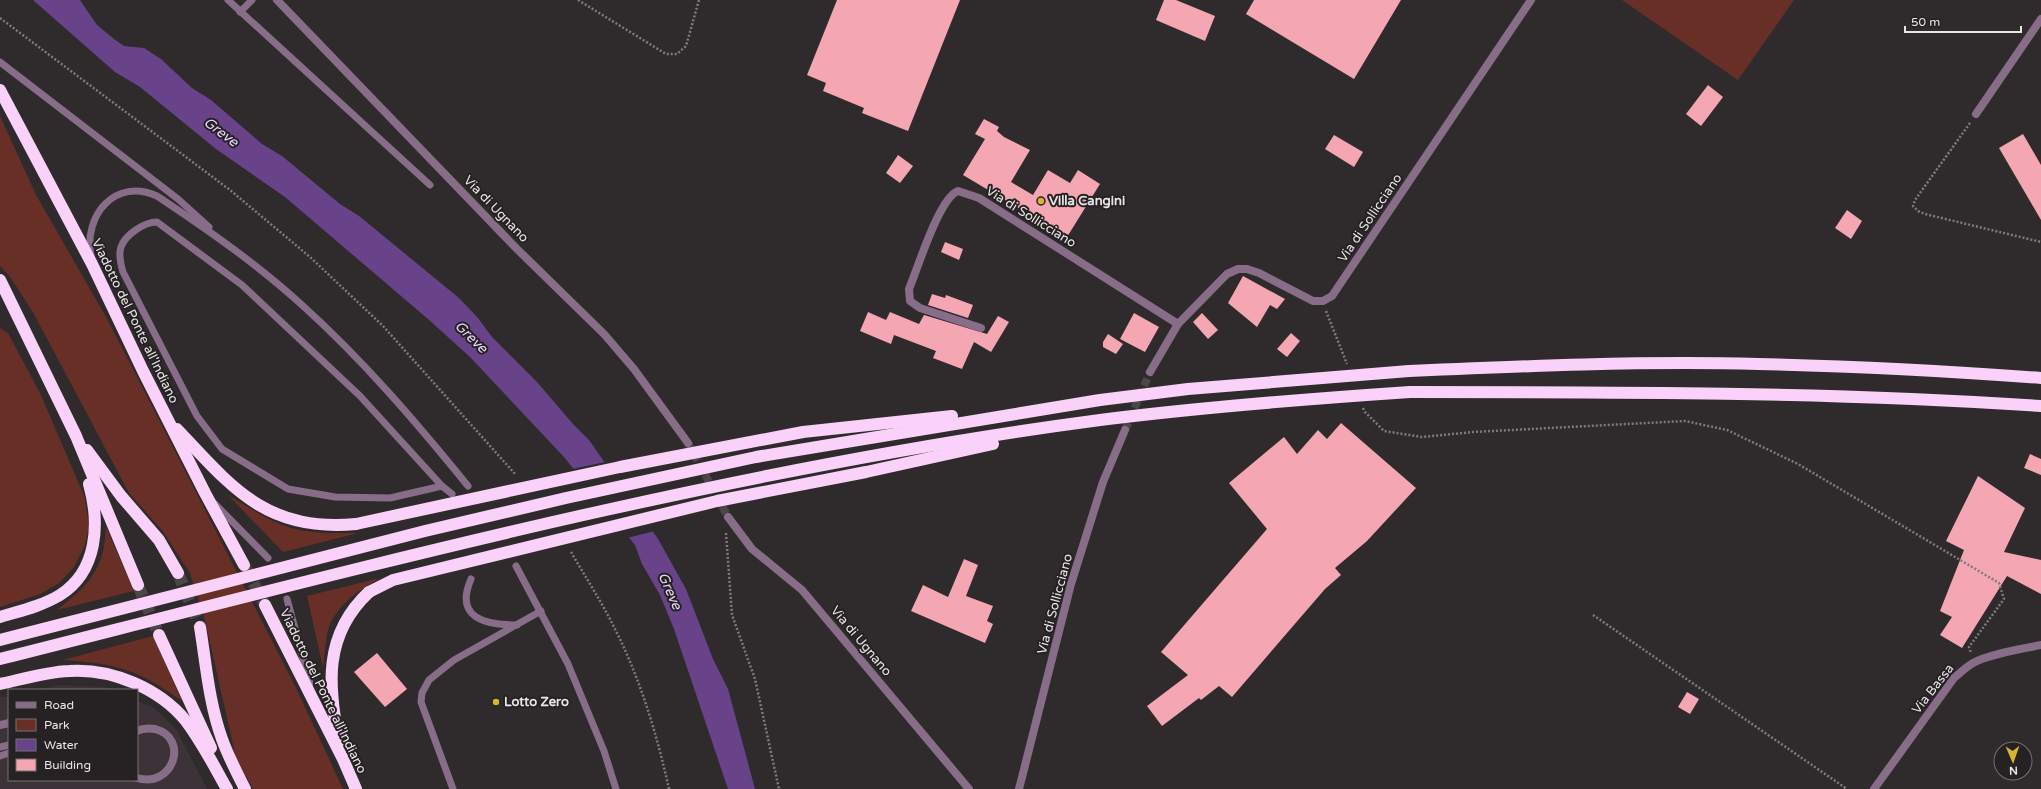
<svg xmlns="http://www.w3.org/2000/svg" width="2041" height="789" viewBox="0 0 2041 789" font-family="'Varela Round',sans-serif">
<rect width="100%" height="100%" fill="#2f2b2d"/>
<g fill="#3d3238">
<path d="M61,685L105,687L112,690H37Z"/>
<path d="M9,696V780H137V701L154,708L176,729L207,789H0V697Z"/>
</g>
<g fill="#682f27">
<path d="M1622,0H1794L1738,80Z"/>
<path d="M0,116L36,195L106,317L134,371L296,688L343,789H253L236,758L205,620L190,573L162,530L129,493L34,314L11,278L0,266Z"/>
<path d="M0,328L8,333L41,395L85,498L89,526L85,545L74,567L59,583L40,594L0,607Z"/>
<path d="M228,495C248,507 268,521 291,528C313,534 336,533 358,533L283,552Z"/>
<path d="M106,527L134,591L57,610C76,595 95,580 102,555C105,547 105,536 106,527Z"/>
<path d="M380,578C358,591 336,605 328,630C325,642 325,656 323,667L307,596Z"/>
<path d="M153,636L182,701C137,669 118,664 63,660Z"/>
</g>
<path fill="#68438a" d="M33,0H80L97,25L114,39L124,46L144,48L161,59L192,88L211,100L262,144L282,156L340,204L359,216L459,298L478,318L492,337L537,382L573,424L589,440L658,539L686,589L713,659L728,689L755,789H728L674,629L660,595L642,564L635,545L564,457L470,357L428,319L285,197L216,149L140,87L115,72Z"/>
<path fill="#2f2b2d" d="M605,462L655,531L627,538L572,469Z"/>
<g fill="#f4a6b3">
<path d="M837,0H960L908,131L862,113L864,108L823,91L826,83L807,75Z"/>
<path d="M1164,0H1176L1215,16L1205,41L1156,20Z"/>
<path d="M1254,0H1401L1354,79L1246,14Z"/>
<path d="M1708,85L1723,97L1701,126L1686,114Z"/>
<path d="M984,119L999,127L997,131L1004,137L1030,150L1011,182L1033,195L1048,170L1070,183L1078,170L1100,184L1067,237L963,175L985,139L975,134Z"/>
<path d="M2023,134L2041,165V220L1999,148Z"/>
<path d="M1334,135L1363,152L1354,167L1325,149Z"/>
<path d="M898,155L913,166L900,183L886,173Z"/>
<path d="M1847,210L1862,221L1851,239L1835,228Z"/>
<path d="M945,242L963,249L959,260L941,252Z"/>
<path d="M1243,276L1285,299L1277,309L1270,305L1257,327L1228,303Z"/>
<path d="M932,294L945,298L946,295L973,305L968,318L928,305Z"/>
<path d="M868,312L886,320L890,312L919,324L924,315L987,334L998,316L1009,322L991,352L974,342L962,369L933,358L936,351L894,335L891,344L860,331Z"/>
<path d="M1134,313L1159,327L1145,352L1120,339Z"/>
<path d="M1202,313L1218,330L1208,339L1193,322Z"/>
<path d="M1291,333L1300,341L1287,357L1277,349Z"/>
<path d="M1108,334L1123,344L1116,354L1103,347V342Z"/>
<path d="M1341,423L1416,488L1367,541L1335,568L1341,575L1325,589L1232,697L1219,686L1201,700L1199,698L1162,726L1147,706L1188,675L1161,652L1267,529L1229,483L1284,437L1297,454L1318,430L1327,439Z"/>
<path d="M2030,454L2041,459V475L2024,468Z"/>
<path d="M1978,476L2025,508L2004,552L2041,560V594L2007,576L1962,648L1940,635L1952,617L1940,611L1964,550L1946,541Z"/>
<path d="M964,559L978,565L966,596L993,606L987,621L993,624L985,643L911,611L923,585L948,597Z"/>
<path d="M377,653L407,689L385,707L354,672Z"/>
<path d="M1687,692L1699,699L1690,714L1678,707Z"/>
</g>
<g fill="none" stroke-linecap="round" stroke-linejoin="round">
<g stroke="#4b4749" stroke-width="8" stroke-dasharray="8 4" stroke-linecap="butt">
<path d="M1125,430L1150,372"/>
<path d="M688,443L728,517"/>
</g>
<g stroke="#4b4749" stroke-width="12" stroke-dasharray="12 6" stroke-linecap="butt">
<path d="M245,567L265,605"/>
<path d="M178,573L200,627"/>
<path d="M138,585L159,635"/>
</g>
<g stroke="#7f7b7d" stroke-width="2.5" stroke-dasharray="2 2" stroke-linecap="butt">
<path d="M578,0L666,54H677L686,46L699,0"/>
<path d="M0,18L230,190L310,257L383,326L516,475"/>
<path d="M1970,123L1915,200L1913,206L1918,211L1925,214L2041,242"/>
<path d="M1326,311L1347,364"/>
<path d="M1363,408L1365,412L1384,431L1422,437L1473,432L1685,421L1727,430L1798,464L1999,583L2004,599L1969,647L1971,653"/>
<path d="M726,533L732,615L755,679L779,789"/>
<path d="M571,552C586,578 603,604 616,631C641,681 657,735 669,789"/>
<path d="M1593,615L1847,789"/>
</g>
<g stroke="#886d88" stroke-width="7">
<path d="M228,0L430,185"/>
<path d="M240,12L252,0"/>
<path d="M0,62L178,199L209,227"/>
<path d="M91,256C83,215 116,177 157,196C208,230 257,264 302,305C363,360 416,422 468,486"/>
<path d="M442,486L390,498L335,497L288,489L222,449L197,416L123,272C121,265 118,255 121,247C125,235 144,222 157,222L242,285L360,396L442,486L452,494"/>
<path d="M215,504L268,558"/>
<path d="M516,566L568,664L604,751L616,789"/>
<path d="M471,579C454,618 485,625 517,625"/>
<path d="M287,599L310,684"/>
<path d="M0,747L9,745"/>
<path d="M0,756L9,753"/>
<path d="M453,789L421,702L422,693L429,680L454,660L541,611"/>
</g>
<g stroke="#886d88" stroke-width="8">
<path d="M277,0L516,248L604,334L634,369L688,443"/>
<path d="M1976,114L2041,19"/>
<path d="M981,328L920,308L910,301L909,289C918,268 939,198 958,191L979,198L1178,324"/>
<path d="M1150,372L1178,324L1227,274L1238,269H1247L1259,273L1313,301H1323L1332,296L1531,0"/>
<path d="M728,517L752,549L802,590L969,789"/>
<path d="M0,725L9,723"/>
<path d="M137,731C143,728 149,728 155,729C190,738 173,789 137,778"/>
<path d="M1019,789L1071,584L1103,482L1125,430"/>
<path d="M1874,789L1954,678C1960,673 1966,667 1973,663C1989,654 2022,649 2041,645"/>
</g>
<g stroke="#fad1f9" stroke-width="12">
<path d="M0,90L92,264L143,371L205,493L244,565"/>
<path d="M0,280L76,436L138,585"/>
<path d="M1409,371C1525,366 1642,361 1758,364C1853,366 1947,371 2041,378"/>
<path d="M1410,392C1620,392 1831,392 2041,406"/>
<path d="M177,429C233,489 267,532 356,524"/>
<path d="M87,450L121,496L159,540L178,573"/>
<path d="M265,605L343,759L356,789"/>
<path d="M0,617C20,611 42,606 60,595C98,571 100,523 89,484"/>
<path d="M200,627C206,664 209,703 222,739C228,756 237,773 245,789"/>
<path d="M159,635L211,748"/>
<path d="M0,684C23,679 46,672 69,671C111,668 159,688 186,721C202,742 214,766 227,789"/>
<path d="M339,742C328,686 323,635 369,592"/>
</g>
<g stroke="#fad1f9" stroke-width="12">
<path d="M356,524L620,467L803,432L952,416"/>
<path d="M369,592L393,580L717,501L866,472L993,444"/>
<path d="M0,640L425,531L566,498L756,457L1100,400L1188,389L1409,371"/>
<path d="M0,659C364,567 728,469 1100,420C1203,407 1306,399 1410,392"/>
</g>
</g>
<g fill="#d8b434" stroke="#262123" stroke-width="1.5">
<circle cx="1041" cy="201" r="4"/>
<circle cx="496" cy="702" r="4"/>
</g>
<g text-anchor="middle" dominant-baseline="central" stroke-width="4" stroke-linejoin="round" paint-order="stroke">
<g font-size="13" font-weight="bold" fill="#e9e6e8" stroke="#262123" text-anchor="start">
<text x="1049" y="201">Villa Cangini</text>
<text x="504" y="702">Lotto Zero</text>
</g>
<g font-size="13" fill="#e9e6e8" stroke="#262123">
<text transform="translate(496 209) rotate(46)">Via di Ugnano</text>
<text transform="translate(1031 217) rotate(32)">Via di Sollicciano</text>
<text transform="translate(1370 218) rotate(-56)">Via di Sollicciano</text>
<text transform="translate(135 321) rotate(64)">Viadotto del Ponte all'Indiano</text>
<text transform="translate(1055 604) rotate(-75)">Via di Sollicciano</text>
<text transform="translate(861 641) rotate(50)">Via di Ugnano</text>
<text transform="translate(1933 689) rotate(-52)">Via Bassa</text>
<text transform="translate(323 691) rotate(64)">Viadotto del Ponte all'Indiano</text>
</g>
<g font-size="14" font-style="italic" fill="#e7d4fd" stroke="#262123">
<text transform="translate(221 132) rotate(37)">Greve</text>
<text transform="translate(471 337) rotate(44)">Greve</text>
<text transform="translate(670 591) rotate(66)">Greve</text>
</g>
</g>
<rect x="8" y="689" width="130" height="92" fill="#262123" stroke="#747072"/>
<rect x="16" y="702" width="20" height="6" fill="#886d88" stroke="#747072"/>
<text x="44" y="709" font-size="12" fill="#e9e6e8">Road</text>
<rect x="16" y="719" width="20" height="12" fill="#682f27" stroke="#747072"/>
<text x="44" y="729" font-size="12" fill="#e9e6e8">Park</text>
<rect x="16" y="739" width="20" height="12" fill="#68438a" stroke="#747072"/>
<text x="44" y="749" font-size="12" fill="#e9e6e8">Water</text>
<rect x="16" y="759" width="20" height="12" fill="#f4a6b3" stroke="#747072"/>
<text x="44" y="769" font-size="12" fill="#e9e6e8">Building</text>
<g transform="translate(2013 761) rotate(178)"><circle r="19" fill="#262123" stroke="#747072"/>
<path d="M0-3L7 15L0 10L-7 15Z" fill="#d8b434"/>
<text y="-6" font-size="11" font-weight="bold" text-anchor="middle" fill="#e9e6e8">N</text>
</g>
<path d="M1905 26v6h116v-6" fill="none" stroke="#e9e6e8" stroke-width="2"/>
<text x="1911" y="26" font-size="12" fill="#e9e6e8" stroke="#262123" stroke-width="3" paint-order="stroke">50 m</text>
</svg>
